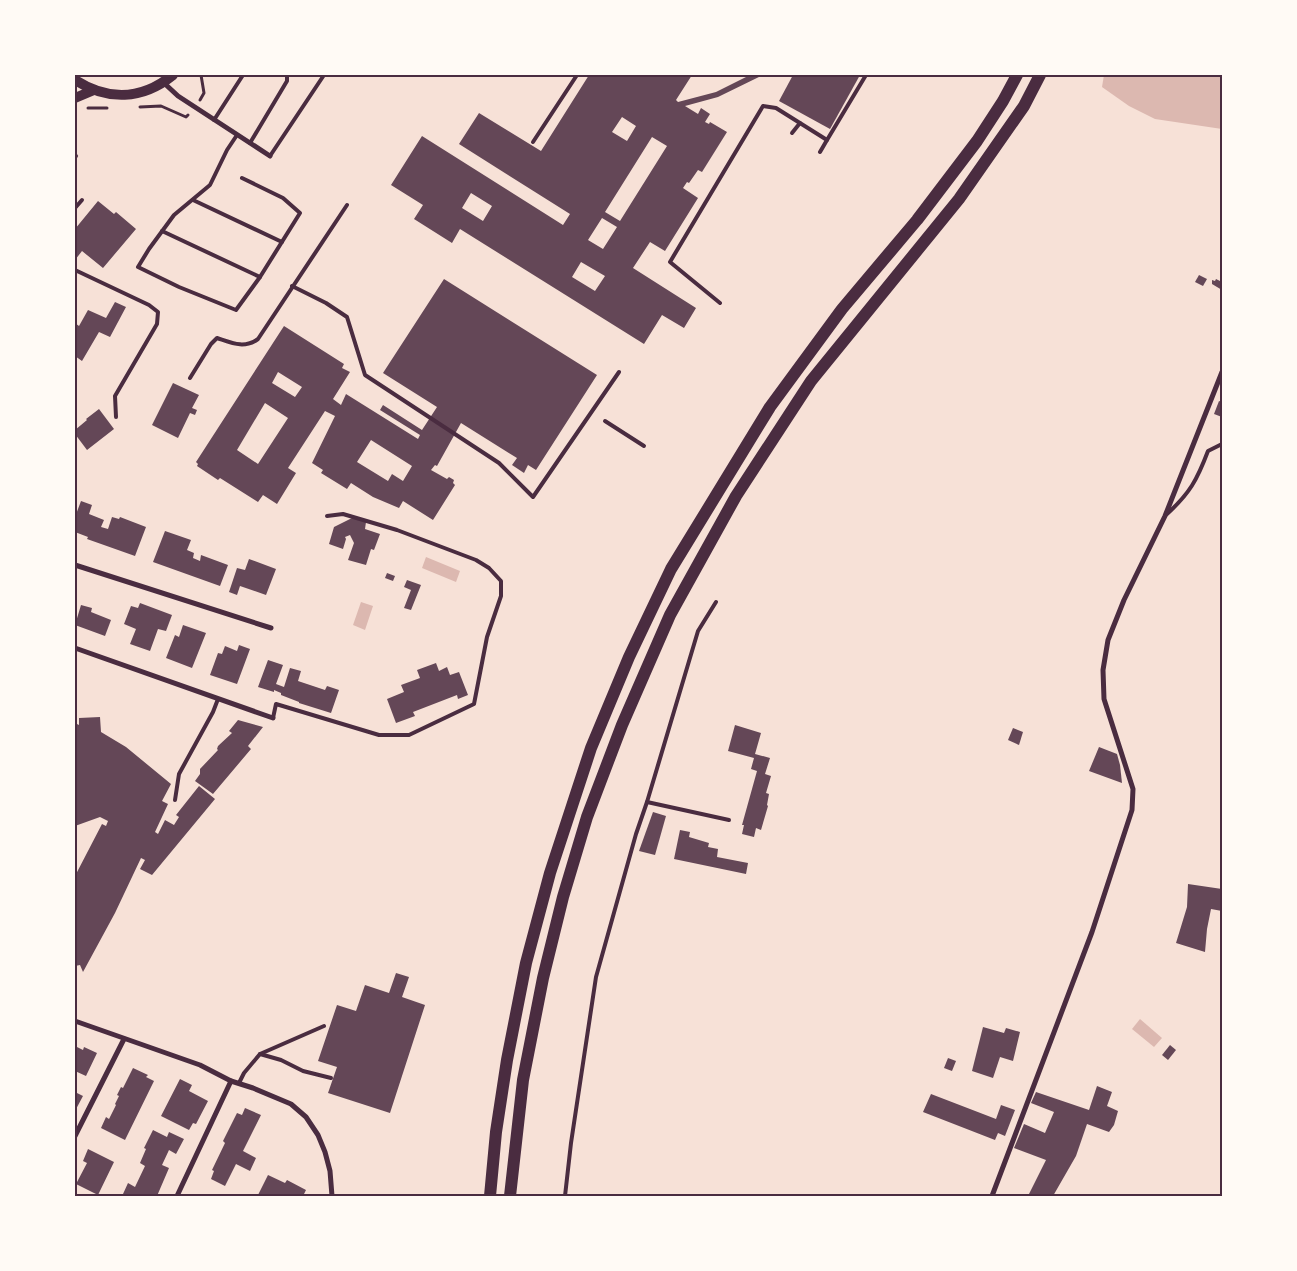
<svg xmlns="http://www.w3.org/2000/svg" width="1297" height="1271" viewBox="0 0 1297 1271" font-family="Barlow,sans-serif">
<rect width="100%" height="100%" fill="#f7e1d7"/>
<g fill="#dcb8b0">
<path d="M1104,75H1222V129L1155,119L1129,106L1102,87Z"/>
<path d="M426,557L460,571L456,582L422,568Z"/>
<path d="M361,602L373,606L365,630L353,625Z"/>
<path d="M1140,1019L1162,1038L1154,1047L1132,1029Z"/>
</g>
<g fill="#644757" fill-rule="evenodd">
<path d="M589,75H692L676,100L678,102L716,92L750,75H763L718,97L685,106L698,114L701,108L710,114L705,122L709,124L710,122L727,132L702,172L698,170L689,183L687,182L683,188L698,198L665,251L650,242L633,268L696,308L684,328L662,315L644,344L460,229L452,243L414,219L423,205L391,185L422,136L563,225L570,214L459,144L479,113L541,151ZM622,117L636,126L627,141L612,132ZM652,137L667,146L620,221L605,212ZM471,193L492,206L483,221L462,208ZM602,218L617,227L603,249L588,240ZM581,262L605,276L595,291L572,277Z"/>
<path d="M793,75H860L830,129L779,101Z"/>
<path d="M98,201L114,214L116,212L136,229L103,268L82,251L75,260V229Z"/>
<path d="M1199,275L1207,279L1203,286L1195,282Z"/>
<path d="M444,279L597,375L536,470L528,465L524,473L512,465L517,458L461,423L437,466L435,465L431,470L447,479L449,477L454,480L453,483L455,485L433,520L403,501L399,508L373,497L351,483L347,489L321,473L323,470L312,463L335,416L325,411L288,468L296,473L277,504L263,495L258,502L220,478L218,480L197,466L198,464L196,462L284,326L344,364L342,368L350,372L333,399L341,405L346,394L418,439L420,435L380,410L383,405L422,430L437,407L383,373ZM278,372L302,387L295,397L272,383ZM265,403L288,418L258,464L237,450ZM371,440L412,466L403,481L392,474L388,481L357,462Z"/>
<path d="M1216,279L1222,282V290L1212,284V280L1215,281Z"/>
<path d="M115,302L126,307L110,337L99,332L82,361L75,356V323L79,326L88,310L106,318Z"/>
<path d="M173,383L199,395L192,408L197,410L195,415L190,413L178,438L152,425Z"/>
<path d="M1219,401L1222,402V417L1214,414Z"/>
<path d="M99,409L114,429L87,450L75,434V430L87,420L86,419Z"/>
<path d="M81,501L92,505L89,514L104,520L101,527L108,529L112,517L119,519L120,517L146,527L135,556L87,539L88,537L75,532V517Z"/>
<path d="M352,518L366,522L365,529L380,534L374,550L371,549L366,565L348,560L354,543L350,535L345,537L346,539L343,549L329,544L334,527Z"/>
<path d="M165,531L191,540L187,550L194,553L193,558L200,561L201,555L228,565L220,586L153,562Z"/>
<path d="M249,559L276,569L266,595L240,586L237,595L229,592L237,568L245,570Z"/>
<path d="M387,573L395,576L393,581L385,578Z"/>
<path d="M407,580L421,585L411,610L404,608L411,590L404,587Z"/>
<path d="M140,603L172,615L166,631L158,629L150,651L130,644L136,629L124,624L131,606L138,608Z"/>
<path d="M81,605L92,608L91,612L111,620L105,636L75,625Z"/>
<path d="M183,625L206,633L192,668L166,658L175,635L179,637Z"/>
<path d="M239,645L250,649L237,684L210,675L218,653L222,654L225,646L237,651Z"/>
<path d="M268,660L283,665L276,684L284,687L290,668L301,671L298,681L325,690L327,686L339,690L331,713L299,703V702L281,695V693L274,690V692L258,687Z"/>
<path d="M436,663L439,671L447,667L450,675L459,672L468,695L458,699L457,695L413,712L415,716L396,723L387,699L404,692L401,685L420,678L417,670Z"/>
<path d="M100,717L101,732L126,747L171,784L162,801L168,804L155,832L158,834L165,820L174,825L179,817L176,815L199,786L215,799L152,875L140,869L145,860L141,858L115,913L83,972L80,965L75,966V876L102,824L106,826L108,821L100,817L75,826V723L79,725V718Z"/>
<path d="M238,720L263,727L248,746L251,749L213,794L195,781L200,774V769L218,750L217,749L218,746L232,733L229,731Z"/>
<path d="M735,725L761,733L755,754L770,758L765,774L771,776L766,793L769,794L767,805L768,806L761,830L756,828L754,837L742,834L744,825H742L757,771L751,769L754,758L728,751Z"/>
<path d="M1013,728L1023,732L1019,745L1008,740Z"/>
<path d="M1099,747L1117,754L1120,765L1122,783L1089,771Z"/>
<path d="M653,812L666,816L655,855L639,851Z"/>
<path d="M680,830L690,832L689,837L709,843L708,847L718,849L717,857L748,863L746,874L674,859Z"/>
<path d="M1188,884L1222,889V911L1211,909L1207,929L1205,952L1176,943L1187,907Z"/>
<path d="M396,973L409,977L402,997L425,1005L390,1113L328,1093L337,1067L318,1061L337,1005L356,1011L365,985L389,993Z"/>
<path d="M983,1027L1004,1033L1006,1028L1020,1032L1013,1061L1000,1057L993,1078L972,1071Z"/>
<path d="M1170,1045L1176,1050L1168,1060L1162,1055Z"/>
<path d="M75,1046L83,1050L84,1047L97,1053L86,1076L75,1071Z"/>
<path d="M948,1058L956,1061L952,1071L944,1068Z"/>
<path d="M133,1068L148,1075L146,1077L154,1081L125,1140L101,1128L106,1117L109,1119L116,1105L115,1104L119,1096L117,1095L121,1087L123,1088Z"/>
<path d="M180,1079L192,1085L189,1091L208,1101L196,1124L193,1123L189,1130L161,1116Z"/>
<path d="M1097,1086L1112,1092L1107,1106L1118,1111L1114,1125L1109,1132L1087,1124L1076,1156L1053,1196H1028L1046,1160L1014,1148L1024,1124L1045,1133L1054,1112L1031,1103L1036,1092L1089,1110Z"/>
<path d="M75,1092L83,1096L75,1111Z"/>
<path d="M931,1094L996,1119L1001,1105L1015,1110L1005,1136L998,1133L995,1140L923,1112Z"/>
<path d="M245,1108L261,1115L243,1151L256,1158L250,1171L236,1164L225,1186L211,1179L214,1171L212,1170L225,1143L223,1141L237,1113L242,1115Z"/>
<path d="M153,1130L167,1137L169,1132L184,1139L176,1154L169,1150L162,1165L169,1168L157,1196H127L123,1194L128,1183L135,1187L145,1166L140,1163L146,1149L144,1148Z"/>
<path d="M88,1149L114,1162L98,1195L76,1184L87,1163L83,1161Z"/>
<path d="M268,1175L285,1183L287,1180L306,1190L303,1196H260L258,1195Z"/>
</g>
<g fill="none" stroke-linecap="round" stroke-linejoin="round">
<g stroke="#4a2c40" stroke-width="3">
<path d="M200,100L204,93L201,75"/>
<path d="M140,107L161,106L186,117L188,115"/>
<path d="M88,108H107"/>
</g>
<g stroke="#4a2c40" stroke-width="4">
<path d="M214,120L243,75"/>
<path d="M792,133L800,123"/>
<path d="M237,135L227,150L210,185L174,215L149,249L138,267L179,287L236,310L260,277L300,213L283,198L242,178"/>
<path d="M827,140L866,75"/>
<path d="M533,142L577,75"/>
<path d="M250,143L287,81V75"/>
<path d="M270,156L324,75"/>
<path d="M75,157L76,156"/>
<path d="M193,200L282,242"/>
<path d="M75,208L82,200"/>
<path d="M162,231L260,277"/>
<path d="M75,270L149,305L158,312L157,324L115,396L116,417"/>
<path d="M292,286L326,303L347,317L365,375L499,463L533,497L619,372"/>
<path d="M720,303L670,262L763,106L776,108L827,140L820,152"/>
<path d="M190,378L211,344L217,338C232,343 244,349 258,339L347,205"/>
<path d="M605,421L644,446"/>
<path d="M1167,514C1190,493 1197,480 1208,451L1222,444"/>
<path d="M273,718L276,704L379,735H409L474,704L487,637L501,596V581L489,568L476,560L397,530L343,514L327,516"/>
<path d="M175,800L179,774L213,712L218,699"/>
<path d="M647,802L729,820"/>
<path d="M260,1054L281,1060L303,1071L331,1078"/>
<path d="M239,1083L244,1073L260,1054L324,1026"/>
<path d="M565,1196L571,1143L596,977L636,834L647,802L698,631L716,602"/>
</g>
<g stroke="#4a2c40" stroke-width="5">
<path d="M164,83L178,96L270,156"/>
<path d="M75,565L271,628"/>
<path d="M75,648L273,718"/>
<path d="M75,1021L200,1065L231,1081L253,1088L291,1104L306,1117L318,1135L325,1152L330,1171L332,1196"/>
<path d="M75,1136L124,1039"/>
<path d="M177,1196L231,1081"/>
<path d="M992,1196L1092,932L1132,810L1133,789L1104,699L1103,670L1108,640L1124,600L1165,516L1222,372"/>
</g>
<g stroke="#4a2c40" stroke-width="10">
<path d="M75,80C108,101 142,100 173,75"/>
<path d="M75,98L94,90"/>
</g>
<g stroke="#4a2c40" stroke-width="12">
<path d="M490,1196L496,1132L507,1060L526,963L550,873L591,748L629,657L671,569L770,407L842,309L917,220L977,141L1003,101L1017,75"/>
<path d="M510,1196L523,1080L543,978L563,897L587,817L622,725L670,615L736,496L811,381L959,199L1024,106L1040,75"/>
</g>
</g>
<rect width="1297" height="1271" fill="none" stroke="#fffaf5" stroke-width="152"/>
<rect x="76" y="76" width="1145" height="1119" fill="none" stroke="#4a2c40" stroke-width="2"/>
</svg>
